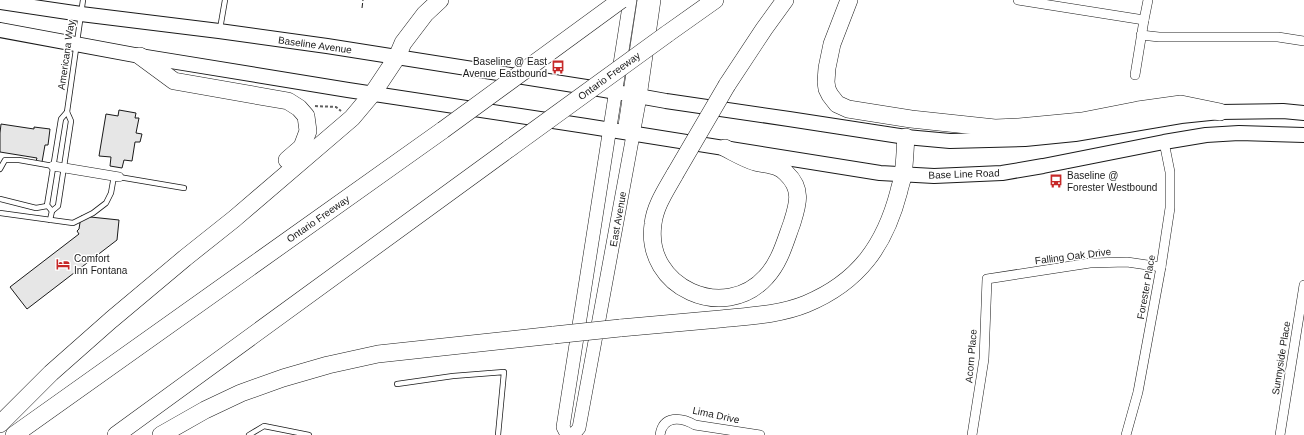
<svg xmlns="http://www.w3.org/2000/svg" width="1304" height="435" viewBox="0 0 1304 435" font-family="Helvetica,sans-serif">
<rect width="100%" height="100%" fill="#fff"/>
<g fill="#e6e6e6" stroke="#1a1a1a">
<path d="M119,110L136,113L135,118H139L136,133L142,134L140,142H135L132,161L124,160L122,168L110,166L111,157L99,156L106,114L118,116Z"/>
<path d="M1,124L34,129V127L50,129L48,145H45L42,162L36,161L37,158L0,152V133Z"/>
<path d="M81,216L119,220L117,240L27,309L10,287L79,234L77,231L79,229Z"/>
</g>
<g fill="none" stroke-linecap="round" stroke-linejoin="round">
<g stroke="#1a1a1a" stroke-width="6">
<g id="lane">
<path d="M220,29L225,0"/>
<path d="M0,169L5,160H19L53,166"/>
<path d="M119,177L184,188"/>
<path d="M0,199L36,208L47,206"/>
<path d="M52,211L47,205L61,119L67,112L83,0"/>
<path d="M0,213L73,223L93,213L106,203L111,193L114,176"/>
<path d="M50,220L52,211L58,206L71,121L67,112"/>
<path d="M397,384L453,376L504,372L498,435"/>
<path d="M249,435L264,426L309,435"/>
</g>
</g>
<g stroke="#1a1a1a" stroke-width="10">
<g id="street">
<path d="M1018,0L1144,20"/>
<path d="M1141,35L1159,37H1278L1304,41"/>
<path d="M1135,75L1144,20L1148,0"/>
<path d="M53,166L119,177"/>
<path d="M660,435C663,415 681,417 695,425L760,435"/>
<path d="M972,435L984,359L987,279L1090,263L1127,262L1161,267"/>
<path d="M1126,435L1138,392L1161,267L1170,208V172L1164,142"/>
<path d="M1280,435L1304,285"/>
</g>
</g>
<g stroke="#1a1a1a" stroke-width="14">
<g id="secondary">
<path d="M624,132L644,0"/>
<path d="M567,435L563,427L630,0"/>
<path d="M573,435L579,428L640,97L654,0"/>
</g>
</g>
<g stroke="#1a1a1a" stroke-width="16">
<g id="primary">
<path d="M0,2L81,14L219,31L327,46L599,89L666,101L789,119L906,137L950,141L1025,139L1075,134L1181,116L1220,112L1283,111L1304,113"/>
<path d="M0,30L140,56L348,90L586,126L880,173L934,176L1002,173L1043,166L1164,142L1206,135L1239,133L1304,135"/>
</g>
</g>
<g stroke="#1a1a1a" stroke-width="18">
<g id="highway">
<path d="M849,0L832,44L827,68L826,82L827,89L830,95L837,104L848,109L911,119L995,128L1019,127L1082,121L1138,110L1181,104L1220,112"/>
<path d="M667,34L715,0"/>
<path d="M140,56L174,81L288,101L299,108L306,116L308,131L302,147L287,160"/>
<path d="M727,85L764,29L785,0"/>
<path d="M675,174C666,190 655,206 653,224C644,288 725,323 766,277C780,262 785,242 792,223C798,204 803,189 786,173C778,164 766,165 755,162C745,159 735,153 725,148"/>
<path d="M620,328C653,325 686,322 720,319C748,316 779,315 806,304C859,282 885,245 899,191C900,185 903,179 903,174C905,162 905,149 906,137"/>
<path d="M0,424L51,373L111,320L185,258L234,219L352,118L373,93L397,57L403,43L425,14L440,0"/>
<path d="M14,435L443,130"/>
<path d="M116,435L510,148"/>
<path d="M161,435L205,410L241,393L283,378L328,365L378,354L554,335"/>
</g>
</g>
<path stroke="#5f5f5f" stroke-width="2" stroke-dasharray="3 2" stroke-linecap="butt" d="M315,106L336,107L341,111"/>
<use href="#lane" stroke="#fff" stroke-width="4.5"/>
<use href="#street" stroke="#fff" stroke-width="9"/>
<use href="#secondary" stroke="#fff" stroke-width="13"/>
<use href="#primary" stroke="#fff" stroke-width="14"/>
<use href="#highway" stroke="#fff" stroke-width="17"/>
<g stroke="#1a1a1a" stroke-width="18" stroke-linecap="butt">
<g id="highway-bridge">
<path d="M443,130L621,0"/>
<path d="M510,148L667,34"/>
<path d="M675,174L727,85"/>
<path d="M554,335L620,328"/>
</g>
</g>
<use href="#highway-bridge" stroke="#fff" stroke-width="17"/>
<path stroke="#1a1a1a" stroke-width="1" stroke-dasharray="5 2" stroke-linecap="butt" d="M362,8L363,0"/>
</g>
<defs>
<g id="bus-bare" transform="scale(1.08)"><path d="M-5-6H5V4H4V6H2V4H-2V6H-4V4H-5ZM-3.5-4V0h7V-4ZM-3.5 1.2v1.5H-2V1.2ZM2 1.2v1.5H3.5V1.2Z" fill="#c62828" stroke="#fff" stroke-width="2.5" paint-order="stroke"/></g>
<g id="hotel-bare" transform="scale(1.08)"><path d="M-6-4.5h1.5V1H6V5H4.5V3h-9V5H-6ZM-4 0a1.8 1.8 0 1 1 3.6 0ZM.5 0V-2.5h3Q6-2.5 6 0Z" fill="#c62828" stroke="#fff" stroke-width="2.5" paint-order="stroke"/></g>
</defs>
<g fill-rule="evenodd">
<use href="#bus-bare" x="558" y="67"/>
<use href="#bus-bare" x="1056" y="181"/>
<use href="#hotel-bare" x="63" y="264"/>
</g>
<g text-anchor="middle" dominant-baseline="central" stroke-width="3" stroke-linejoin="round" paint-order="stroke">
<g font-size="10" fill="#1a1a1a" stroke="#fff">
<text transform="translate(315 45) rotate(8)">Baseline Avenue</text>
<text transform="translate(66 55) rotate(-82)">Americana Way</text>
<text transform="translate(609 76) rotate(-36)">Ontario Freeway</text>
<text transform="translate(964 174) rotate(-2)">Base Line Road</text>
<text transform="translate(318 219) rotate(-35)">Ontario Freeway</text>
<text transform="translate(618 219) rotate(-80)">East Avenue</text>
<text transform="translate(1073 256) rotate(-7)">Falling Oak Drive</text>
<text transform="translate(1146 287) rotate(-80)">Forester Place</text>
<text transform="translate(971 356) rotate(-85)">Acorn Place</text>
<text transform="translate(1281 358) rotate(-81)">Sunnyside Place</text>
<text transform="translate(716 415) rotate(12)">Lima Drive</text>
</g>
<g font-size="10" fill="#1a1a1a" stroke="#fff" text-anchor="start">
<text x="547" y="61" text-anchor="end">Baseline @ East<tspan x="547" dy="12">Avenue Eastbound</tspan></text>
<text x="1067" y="175">Baseline @<tspan x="1067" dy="12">Forester Westbound</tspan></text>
<text x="74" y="258">Comfort<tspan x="74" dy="12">Inn Fontana</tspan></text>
</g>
</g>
</svg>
